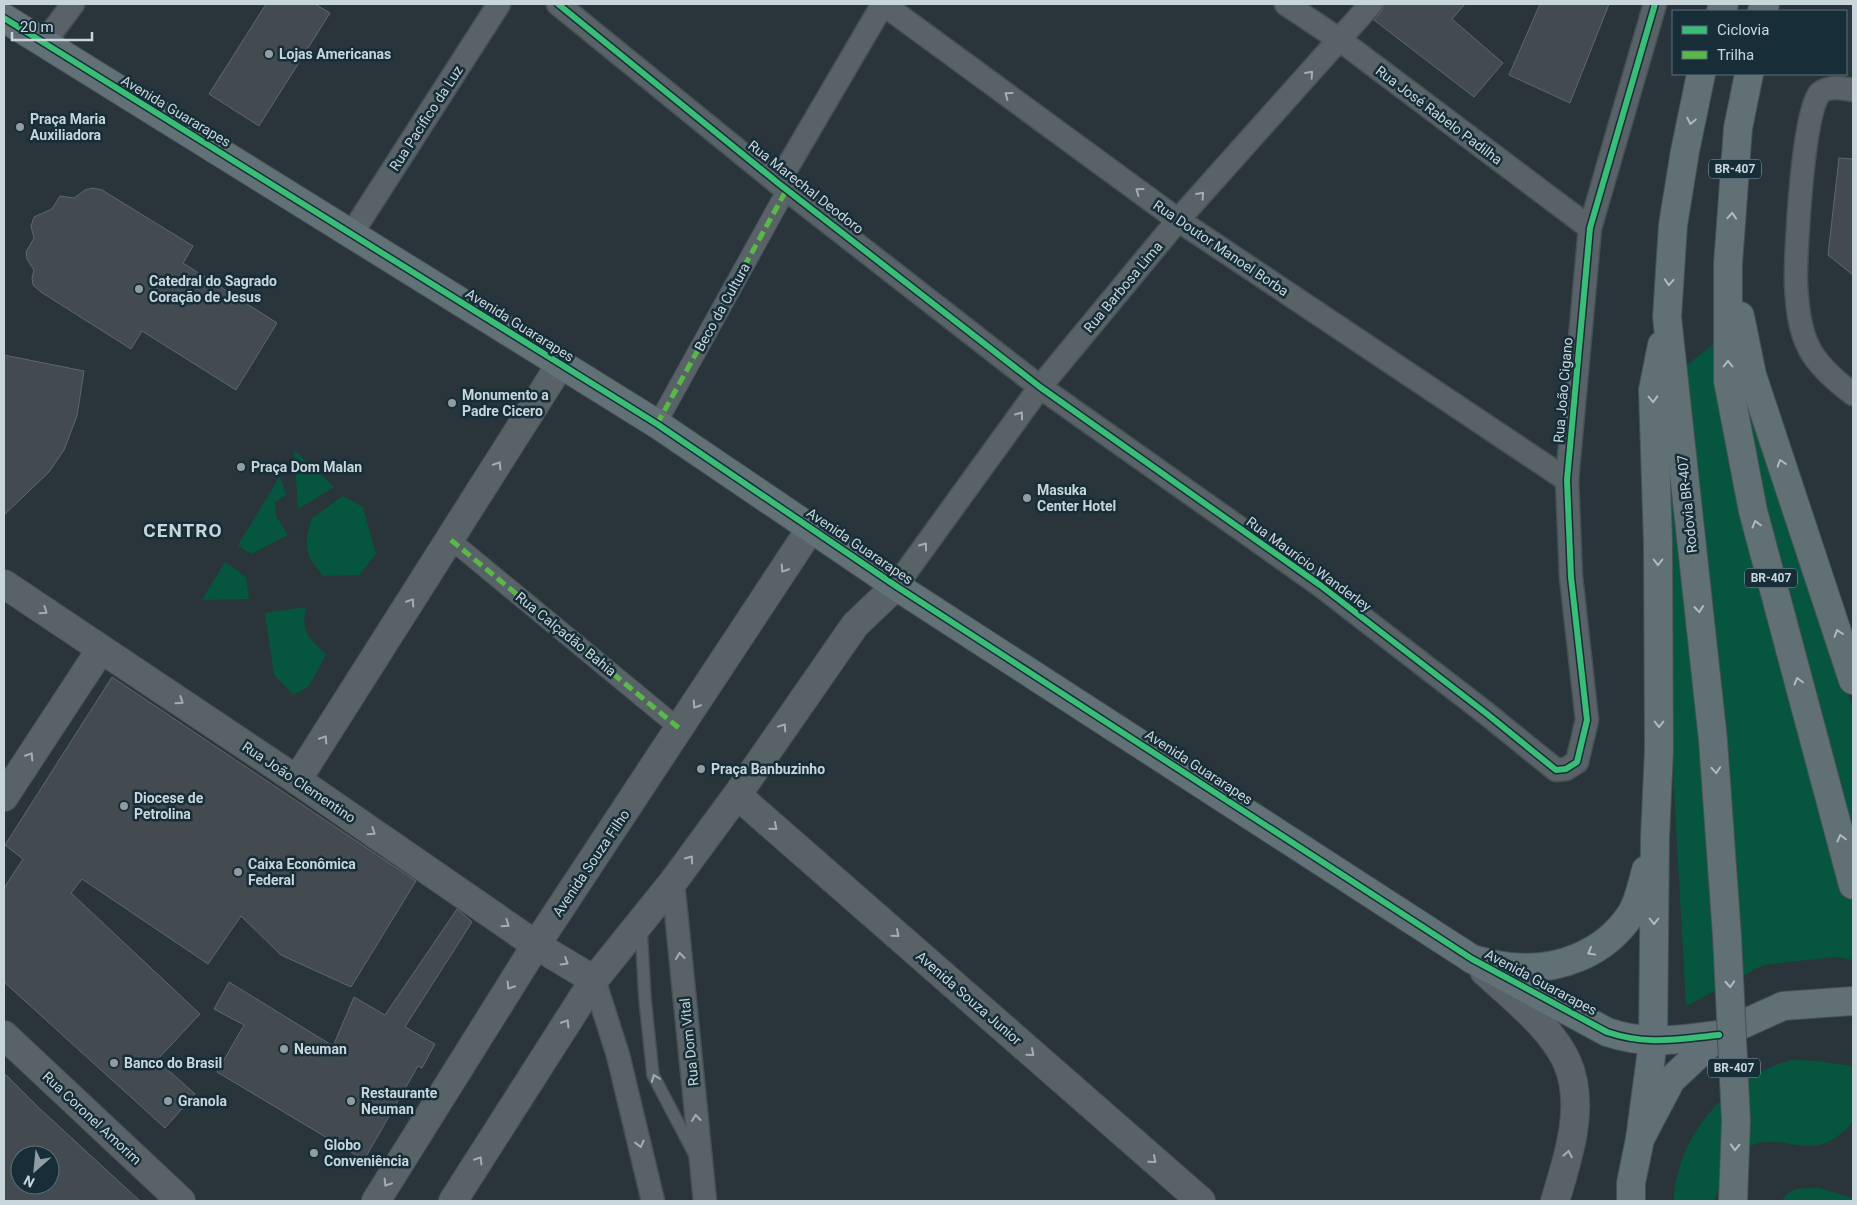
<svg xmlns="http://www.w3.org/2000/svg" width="1857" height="1205" viewBox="0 0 1857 1205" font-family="Roboto,sans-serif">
<rect width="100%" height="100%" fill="#29353b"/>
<g fill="#06553e">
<path d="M1734,328L1853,709V960L1835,957L1763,965L1686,1006L1673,772L1664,383Z"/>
<path d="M294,450L334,487L298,509Z"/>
<path d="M280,476L286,495L275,502L276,516L288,535L251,554L238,545Z"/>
<path d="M343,496L363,507L376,554L359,575L323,576C304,553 304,547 311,519Z"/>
<path d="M225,562L246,577L249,599L202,600Z"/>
<path d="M306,607C301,633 308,637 326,654L309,686L294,695L274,675L265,613Z"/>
<path d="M1791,1060L1818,1061L1851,1066L1853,1071C1853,1086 1856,1103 1853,1117C1852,1125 1845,1131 1839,1135C1804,1162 1779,1128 1745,1149C1735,1155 1719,1189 1714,1201H1674C1676,1136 1728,1077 1791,1060Z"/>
<path d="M1819,1188L1853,1198V1201H1782C1788,1186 1805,1189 1819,1188Z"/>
</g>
<g fill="#434b51" stroke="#5f676e" fill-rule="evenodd">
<path d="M266,4H315L330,13L259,126L209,94Z"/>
<path d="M1384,4H1465L1452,19L1503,63L1474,97L1374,20L1381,12Z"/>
<path d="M1540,4H1609L1570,103L1509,75Z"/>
<path d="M1839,158L1853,159V275L1828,255Z"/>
<path d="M93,188L102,190L193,246L183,263L277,323L236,390L142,331L131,349L41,292L33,285L32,278L34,270L27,259L26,252L34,238L31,226L34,217L52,209L60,196L74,198L85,190Z"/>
<path d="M4,355L84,371L77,416L64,450L49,472L4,515Z"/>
<path d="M112,677L416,881L351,987L281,955L241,916L208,964L82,879L71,893L200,1014L157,1060L195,1094L165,1128L4,982V888L23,859L5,845Z"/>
<path d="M457,909L472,922L405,1027L435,1044L422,1068L418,1066L364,1160L217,1072L244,1025L214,1009L229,982L333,1046L354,997L385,1015Z"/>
<path d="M4,1073L38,1107L140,1201H4ZM20,1155H50V1185H20Z"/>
</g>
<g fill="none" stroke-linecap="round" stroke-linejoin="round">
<g stroke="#465155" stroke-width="14">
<path id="service" d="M641,927L645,999L653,1075L695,1155"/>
</g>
<g stroke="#465155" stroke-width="20">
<g id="pedestrian">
<path d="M657,424L787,189"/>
<path d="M451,540L680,729"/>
</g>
</g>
<g stroke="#465155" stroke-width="25">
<g id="minor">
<path d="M558,4L778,183L1040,387L1320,585L1487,714L1556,770L1566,769L1577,762L1587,720L1571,577L1567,480L1590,228L1655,4"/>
<path d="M883,4L1178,220L1567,480"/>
<path d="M1286,4L1340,40L1590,228"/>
<path d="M43,44L73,4"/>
<path d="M1853,90C1844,88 1828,86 1820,93C1803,108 1795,256 1796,284C1797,305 1799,329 1809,348C1818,366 1837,382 1853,394"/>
<path d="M778,183L883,4"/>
<path d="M352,233L499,4"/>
<path d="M896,586L1040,387L1178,220L1371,4"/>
<path d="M673,882L705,1201"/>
<path d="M594,980L618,1055L653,1201"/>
</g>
</g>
<g stroke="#465155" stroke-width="30">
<g id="tertiary">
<path d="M297,780L560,365"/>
<path d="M737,795L1201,1201"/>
<path d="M4,797L101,649"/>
<path d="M1484,971C1511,996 1552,1028 1567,1062C1586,1105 1568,1159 1555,1201"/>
<path d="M4,1035L181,1201"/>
</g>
</g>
<g stroke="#465155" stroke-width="30">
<g id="secondary">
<path d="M4,584L297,780L536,945L594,980"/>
<path d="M376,1201L536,945L811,528"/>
<path d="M453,1201L594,980L673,882L737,795L855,625L896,586"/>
</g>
</g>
<g stroke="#465155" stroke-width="30">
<path id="primary" d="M4,18L657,424L896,586L1472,959L1607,1032C1648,1046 1678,1039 1719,1035"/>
</g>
<g stroke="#465155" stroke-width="30">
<g id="trunk">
<path d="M1721,11L1724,4"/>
<path d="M1762,11L1765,4"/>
<path d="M1701,74L1685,151L1673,225L1667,317L1713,740L1727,936"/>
<path d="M1749,74L1738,128L1728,264V381L1753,511L1853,885"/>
<path d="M1740,316L1752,375L1853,680"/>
<path d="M1472,959C1484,962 1497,966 1510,967C1557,972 1605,954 1631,914C1639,901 1642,884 1646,870"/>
<path d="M1640,1139L1653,1042L1655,837L1659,749L1658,544L1653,390L1662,345"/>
<path d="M1631,1201V1183L1640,1139L1671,1080L1719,1035L1783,1006L1853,1001"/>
</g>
</g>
<use href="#service" stroke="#596367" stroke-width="11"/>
<use href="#pedestrian" stroke="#596367" stroke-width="18"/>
<use href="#minor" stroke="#596367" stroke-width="22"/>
<use href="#tertiary" stroke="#596367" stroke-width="28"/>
<use href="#secondary" stroke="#596367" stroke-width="28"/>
<use href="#primary" stroke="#627175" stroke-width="28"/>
<use href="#trunk" stroke="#607074" stroke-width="28"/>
<g stroke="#465155" stroke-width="30" stroke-linecap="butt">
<path id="trunk-bridge" d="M1727,936L1736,1121L1733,1201"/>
</g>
<use href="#trunk-bridge" stroke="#607074" stroke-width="28"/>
<g stroke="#58b947" stroke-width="5" stroke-dasharray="10 5" stroke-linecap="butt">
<path d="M657,424L787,189"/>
<path d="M451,540L680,729"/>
</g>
<g stroke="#172e38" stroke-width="9">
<g id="cycleway">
<path d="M558,4L778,183L1040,387L1320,585L1487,714L1556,770L1566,769L1577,762L1587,720L1571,577L1567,480L1590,228L1655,4"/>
<path d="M4,18L657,424L896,586L1472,959L1607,1032C1648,1046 1678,1039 1719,1035"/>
</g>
</g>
<use href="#cycleway" stroke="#3abd76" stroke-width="6"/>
</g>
<defs><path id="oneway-chevron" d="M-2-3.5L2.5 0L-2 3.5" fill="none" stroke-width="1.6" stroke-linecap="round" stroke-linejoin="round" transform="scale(1.25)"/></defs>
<g stroke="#a1aeb3">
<use href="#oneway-chevron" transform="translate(1310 74) rotate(-48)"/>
<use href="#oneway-chevron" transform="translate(1008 95) rotate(-144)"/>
<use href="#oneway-chevron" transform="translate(1139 191) rotate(-144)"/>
<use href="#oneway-chevron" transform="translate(1201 195) rotate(-48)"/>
<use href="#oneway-chevron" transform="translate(1020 415) rotate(-54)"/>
<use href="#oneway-chevron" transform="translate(498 465) rotate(-58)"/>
<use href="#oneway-chevron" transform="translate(924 546) rotate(-54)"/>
<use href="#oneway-chevron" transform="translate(784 569) rotate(123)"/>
<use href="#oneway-chevron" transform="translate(411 602) rotate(-57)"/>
<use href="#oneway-chevron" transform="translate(44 611) rotate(34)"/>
<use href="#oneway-chevron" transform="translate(180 701) rotate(34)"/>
<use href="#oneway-chevron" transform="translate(696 705) rotate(123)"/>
<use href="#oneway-chevron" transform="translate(783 727) rotate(-56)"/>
<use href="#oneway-chevron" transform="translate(324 739) rotate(-57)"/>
<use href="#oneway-chevron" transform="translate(30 756) rotate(-57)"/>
<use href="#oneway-chevron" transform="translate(774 827) rotate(41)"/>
<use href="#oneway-chevron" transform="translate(372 832) rotate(35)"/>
<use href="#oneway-chevron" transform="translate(690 859) rotate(-54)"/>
<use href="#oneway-chevron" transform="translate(506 924) rotate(35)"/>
<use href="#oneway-chevron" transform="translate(896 934) rotate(41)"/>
<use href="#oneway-chevron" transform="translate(680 956) rotate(-96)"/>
<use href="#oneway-chevron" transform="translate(565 962) rotate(31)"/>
<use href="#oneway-chevron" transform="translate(510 986) rotate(122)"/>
<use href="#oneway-chevron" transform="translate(566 1023) rotate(-58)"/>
<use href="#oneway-chevron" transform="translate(1031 1053) rotate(41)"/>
<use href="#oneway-chevron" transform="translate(655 1078) rotate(-111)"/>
<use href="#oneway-chevron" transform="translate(696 1118) rotate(-96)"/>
<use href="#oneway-chevron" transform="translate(640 1144) rotate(76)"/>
<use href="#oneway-chevron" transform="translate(1568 1154) rotate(-80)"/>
<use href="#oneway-chevron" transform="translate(479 1160) rotate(-58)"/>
<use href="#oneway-chevron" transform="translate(1153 1160) rotate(41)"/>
<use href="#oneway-chevron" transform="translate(387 1183) rotate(122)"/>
</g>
<g stroke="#aebcc2">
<use href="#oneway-chevron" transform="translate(1691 121) rotate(102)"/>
<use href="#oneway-chevron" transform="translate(1732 216) rotate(-86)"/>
<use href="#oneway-chevron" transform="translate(1669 282) rotate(94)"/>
<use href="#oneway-chevron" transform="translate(1728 364) rotate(-90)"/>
<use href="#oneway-chevron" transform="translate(1653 399) rotate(88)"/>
<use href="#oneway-chevron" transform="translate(1781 463) rotate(-108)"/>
<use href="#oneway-chevron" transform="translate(1756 524) rotate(-105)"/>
<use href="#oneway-chevron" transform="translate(1658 562) rotate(90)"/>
<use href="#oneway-chevron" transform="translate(1699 609) rotate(84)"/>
<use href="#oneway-chevron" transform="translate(1838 633) rotate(-108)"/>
<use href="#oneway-chevron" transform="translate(1798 681) rotate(-105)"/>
<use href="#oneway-chevron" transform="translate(1659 724) rotate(90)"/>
<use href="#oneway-chevron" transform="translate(1716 770) rotate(86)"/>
<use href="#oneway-chevron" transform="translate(1841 838) rotate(-105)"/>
<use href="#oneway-chevron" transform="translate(1654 921) rotate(90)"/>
<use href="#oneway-chevron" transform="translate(1591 952) rotate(151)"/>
<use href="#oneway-chevron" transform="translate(1730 984) rotate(87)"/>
<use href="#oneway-chevron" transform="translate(1735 1147) rotate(93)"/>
</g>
<g fill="#909ea4" stroke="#172e38" stroke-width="2">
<circle cx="269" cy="54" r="5"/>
<circle cx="20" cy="127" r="5"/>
<circle cx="139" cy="289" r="5"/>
<circle cx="452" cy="403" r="5"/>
<circle cx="241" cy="467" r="5"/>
<circle cx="1027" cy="498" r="5"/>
<circle cx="701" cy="769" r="5"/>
<circle cx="124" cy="806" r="5"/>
<circle cx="238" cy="872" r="5"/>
<circle cx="284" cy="1049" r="5"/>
<circle cx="114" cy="1063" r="5"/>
<circle cx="168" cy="1101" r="5"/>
<circle cx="351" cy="1101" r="5"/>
<circle cx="314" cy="1153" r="5"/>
</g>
<g text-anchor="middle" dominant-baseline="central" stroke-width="5" stroke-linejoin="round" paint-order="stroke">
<g fill="#172e38" stroke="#93a4ab" stroke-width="1">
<rect x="1709" y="159.5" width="52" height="19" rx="4"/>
<rect x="1745" y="568.5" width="52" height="19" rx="4"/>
<rect x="1708" y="1058.5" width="52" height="19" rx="4"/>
</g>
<g font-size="12" font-weight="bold" fill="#c8d6dc">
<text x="1735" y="169">BR-407</text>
<text x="1771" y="578">BR-407</text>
<text x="1734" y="1068">BR-407</text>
</g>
<g font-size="14" font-weight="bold" fill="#c8d6dc" stroke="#172e38" text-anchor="start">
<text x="279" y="54">Lojas Americanas</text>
<text x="30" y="119">Praça Maria<tspan x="30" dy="16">Auxiliadora</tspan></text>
<text x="149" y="281">Catedral do Sagrado<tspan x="149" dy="16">Coração de Jesus</tspan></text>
<text x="462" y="395">Monumento a<tspan x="462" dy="16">Padre Cicero</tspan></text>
<text x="251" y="467">Praça Dom Malan</text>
<text x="1037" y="490">Masuka<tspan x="1037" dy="16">Center Hotel</tspan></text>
<text x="711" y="769">Praça Banbuzinho</text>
<text x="134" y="798">Diocese de<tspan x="134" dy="16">Petrolina</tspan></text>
<text x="248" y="864">Caixa Econômica<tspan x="248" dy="16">Federal</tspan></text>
<text x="294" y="1049">Neuman</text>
<text x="124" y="1063">Banco do Brasil</text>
<text x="361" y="1093">Restaurante<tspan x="361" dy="16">Neuman</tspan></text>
<text x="178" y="1101">Granola</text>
<text x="324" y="1145">Globo<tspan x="324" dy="16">Conveniência</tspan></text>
</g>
<g font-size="14" fill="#c8d6dc" stroke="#172e38">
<text transform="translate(176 111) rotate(31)">Avenida Guararapes</text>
<text transform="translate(1439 115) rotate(37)">Rua José Rabelo Padilha</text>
<text transform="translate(426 118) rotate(-57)">Rua Pacífico da Luz</text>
<text transform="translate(806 187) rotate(38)">Rua Marechal Deodoro</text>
<text transform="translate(1221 248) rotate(34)">Rua Doutor Manoel Borba</text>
<text transform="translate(1123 287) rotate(-50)">Rua Barbosa Lima</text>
<text transform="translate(722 307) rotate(-61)">Beco da Cultura</text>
<text transform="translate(520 325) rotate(32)">Avenida Guararapes</text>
<text transform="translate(1563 390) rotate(-85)">Rua João Cigano</text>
<text transform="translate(1687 504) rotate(-96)">Rodovia BR-407</text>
<text transform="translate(860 546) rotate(34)">Avenida Guararapes</text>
<text transform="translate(1309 564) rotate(36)">Rua Maurício Wanderley</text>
<text transform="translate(566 634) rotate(39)">Rua Calçadão Bahia</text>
<text transform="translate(1199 767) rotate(33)">Avenida Guararapes</text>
<text transform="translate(299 782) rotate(34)">Rua João Clementino</text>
<text transform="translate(591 863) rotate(-56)">Avenida Souza Filho</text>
<text transform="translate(1541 982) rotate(28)">Avenida Guararapes</text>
<text transform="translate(969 998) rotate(41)">Avenida Souza Junior</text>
<text transform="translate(689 1042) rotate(-96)">Rua Dom Vital</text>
<text transform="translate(92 1118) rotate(43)">Rua Coronel Amorim</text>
</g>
<g font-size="19" font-weight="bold" letter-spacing="1" fill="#c8d6dc" stroke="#172e38">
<text x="183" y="530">CENTRO</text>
</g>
</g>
<rect width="1857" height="1205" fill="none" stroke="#c8d6dc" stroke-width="10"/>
<rect x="1672" y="10" width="175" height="65" fill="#172e38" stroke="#5e717a"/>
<rect x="1682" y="26" width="25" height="8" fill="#3abd76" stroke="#5e717a"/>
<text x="1717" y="35" font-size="15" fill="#c8d6dc">Ciclovia</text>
<rect x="1682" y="51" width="25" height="8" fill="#58b947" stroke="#5e717a"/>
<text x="1717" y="60" font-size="15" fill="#c8d6dc">Trilha</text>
<g transform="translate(35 1170) rotate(207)"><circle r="24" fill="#172e38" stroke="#5e717a"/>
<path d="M0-4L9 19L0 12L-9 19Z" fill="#909ea4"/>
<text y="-8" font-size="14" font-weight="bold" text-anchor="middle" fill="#c8d6dc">N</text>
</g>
<path d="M12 32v8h80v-8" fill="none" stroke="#c8d6dc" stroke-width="2.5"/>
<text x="20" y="32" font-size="15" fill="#c8d6dc" stroke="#172e38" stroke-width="4" paint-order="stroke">20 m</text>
</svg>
